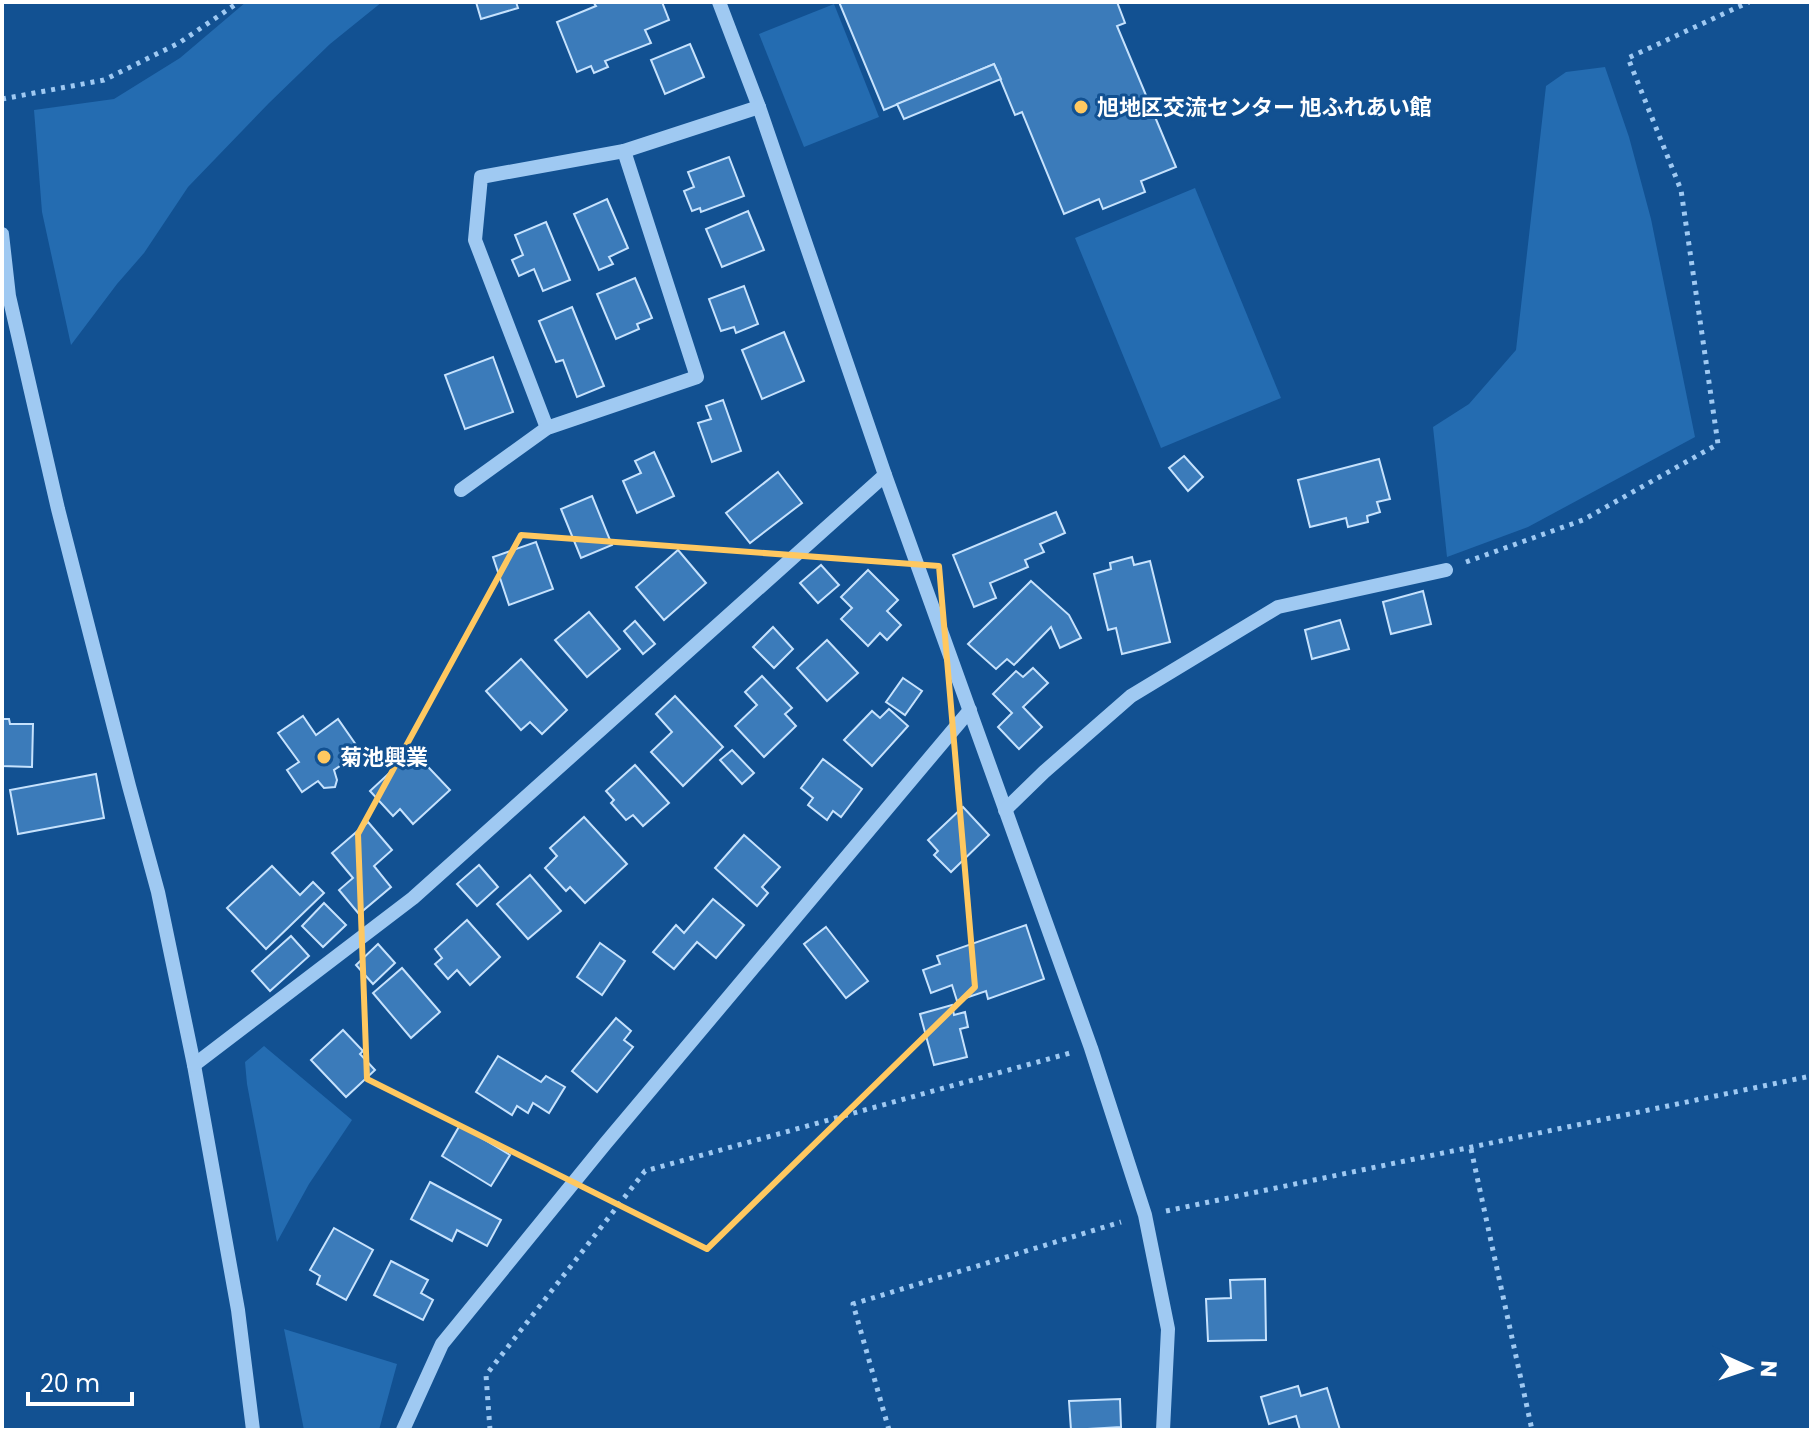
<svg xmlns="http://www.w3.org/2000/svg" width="1813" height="1432" viewBox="0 0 1813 1432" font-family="Poppins,'Noto Sans JP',sans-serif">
<rect width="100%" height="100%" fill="#125192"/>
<g fill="#246cb1">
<path d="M246,2H382L330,44L269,103L188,187L144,253L117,284L71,345L42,212L34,110L114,99L180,58Z"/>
<path d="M834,4L879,117L804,147L759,34Z"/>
<path d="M1605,67L1629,137L1651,219L1695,437L1528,527L1447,557L1433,427L1469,404L1516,350L1546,86L1566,72Z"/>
<path d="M1195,188L1281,398L1161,448L1075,238Z"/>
<path d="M264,1046L352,1120L309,1184L277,1242L247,1084L245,1062Z"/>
<path d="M284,1329L397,1364L379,1430H304Z"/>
</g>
<g fill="#3b7bba" stroke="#c6e2fd" stroke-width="2">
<path d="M476,2H516L518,8L481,19Z"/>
<path d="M593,2H662L669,20L645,30L651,43L605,61L608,67L594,73L591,66L577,72L557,22L596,6Z"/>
<path d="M839,2H1117L1125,23L1117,26L1176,167L1141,181L1145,192L1103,209L1099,199L1064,214L1022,112L1015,115L994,64L884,110Z"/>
<path d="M690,44L704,77L665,94L651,60Z"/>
<path d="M994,64L1001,79L904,119L897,104Z"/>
<path d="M729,157L744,196L701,212L700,208L692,211L684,191L694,187L688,172Z"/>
<path d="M607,199L628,248L609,257L613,264L599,270L574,214Z"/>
<path d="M748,211L764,250L722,267L706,229Z"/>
<path d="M546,222L570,280L543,291L534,269L519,276L512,260L523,255L515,235Z"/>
<path d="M635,278L652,318L637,324L639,329L616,339L597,294Z"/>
<path d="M744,286L758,324L736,333L734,327L721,331L709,299Z"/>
<path d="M572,307L604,386L577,397L563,360L556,362L539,321Z"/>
<path d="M784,332L804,381L762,399L742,350Z"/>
<path d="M493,357L513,412L465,429L445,375Z"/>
<path d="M723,400L741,451L712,462L698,423L711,419L706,406Z"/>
<path d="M654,452L674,496L637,513L623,481L641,473L635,461Z"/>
<path d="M1184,456L1203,477L1188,491L1169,468Z"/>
<path d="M1379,459L1390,499L1377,502L1380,512L1367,516L1368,522L1348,527L1346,518L1310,527L1298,480Z"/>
<path d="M778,472L802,503L750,543L726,513Z"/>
<path d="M592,496L612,545L581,558L561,509Z"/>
<path d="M1056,512L1065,533L1040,544L1044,552L1025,560L1028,567L990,583L996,598L974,607L953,555Z"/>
<path d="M536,542L553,589L509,605L493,557Z"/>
<path d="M678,550L706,583L664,620L636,587Z"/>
<path d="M1132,557L1134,565L1150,561L1170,642L1122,654L1116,628L1108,630L1094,574L1111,569L1110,563Z"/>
<path d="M821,565L839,585L818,603L800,583Z"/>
<path d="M868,570L898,600L887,611L901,625L887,640L880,633L868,646L841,619L852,608L841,597Z"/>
<path d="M1031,581L1069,615L1081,638L1060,648L1051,627L1014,665L1007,659L996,669L968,644Z"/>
<path d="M1423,591L1431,624L1391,634L1383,602Z"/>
<path d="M589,612L620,649L587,677L555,640Z"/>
<path d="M1340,620L1349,649L1312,659L1305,630Z"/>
<path d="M635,621L655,644L643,654L624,631Z"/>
<path d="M773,627L793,649L774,668L753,647Z"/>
<path d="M827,640L858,673L827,701L797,668Z"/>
<path d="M521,659L567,710L542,734L530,722L521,730L486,691Z"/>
<path d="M1033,668L1048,683L1023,707L1042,727L1019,749L998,727L1012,713L993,694L1016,671L1023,677Z"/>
<path d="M762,676L792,708L785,714L796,726L764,757L735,726L757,705L745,692Z"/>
<path d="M903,678L922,691L905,715L886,702Z"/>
<path d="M675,696L723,747L683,786L651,752L672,732L656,714Z"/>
<path d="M889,709L908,726L872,766L844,740L872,711L880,718Z"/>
<path d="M303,716L316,735L338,719L361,752L334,770L337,780L335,787L324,788L318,781L302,792L287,770L299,762L278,733Z"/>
<path d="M2,719H9L10,724H33L32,767L2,766Z"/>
<path d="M732,750L754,773L742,784L720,760Z"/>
<path d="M413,751L450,790L413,824L400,809L393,816L370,791Z"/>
<path d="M823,759L862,789L841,817L833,811L827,820L808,805L813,798L801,788Z"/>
<path d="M635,765L669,803L643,826L633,815L626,820L611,803L614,800L606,791Z"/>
<path d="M96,774L104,818L18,834L10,790Z"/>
<path d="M963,807L989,835L951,872L934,855L938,851L928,840Z"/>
<path d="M584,817L627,864L585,903L570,887L566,891L545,868L557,856L550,848Z"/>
<path d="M368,822L392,850L374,866L391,887L359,914L339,890L353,878L332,853Z"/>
<path d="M744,835L780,867L762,887L768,893L757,906L715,868Z"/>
<path d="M479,865L498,887L477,906L457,884Z"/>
<path d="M272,866L300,895L313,882L324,893L266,949L227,908Z"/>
<path d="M530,875L561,911L528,939L497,904Z"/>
<path d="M713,899L744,925L716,958L697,942L674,969L653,952L676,925L684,933Z"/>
<path d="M324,903L346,925L323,947L302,926Z"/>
<path d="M467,920L500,957L470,985L457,970L448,979L435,964L442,958L435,949Z"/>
<path d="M1026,925L1044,979L988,999L986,991L957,1001L952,985L931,993L923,970L940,964L937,956Z"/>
<path d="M826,927L868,981L846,998L804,944Z"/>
<path d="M291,936L309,956L270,991L252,971Z"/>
<path d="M600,943L625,961L602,995L577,977Z"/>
<path d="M378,944L395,963L373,984L356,965Z"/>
<path d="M402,968L440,1012L411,1038L373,993Z"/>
<path d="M952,1005L954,1015L965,1012L968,1027L960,1029L967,1057L934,1065L920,1014Z"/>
<path d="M616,1018L631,1031L624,1040L633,1047L597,1092L572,1071Z"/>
<path d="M343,1030L363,1051L360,1054L375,1070L346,1097L311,1060Z"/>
<path d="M498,1056L541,1082L546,1076L565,1087L549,1113L533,1103L528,1113L517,1106L512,1115L476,1092Z"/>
<path d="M460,1125L510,1155L491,1186L442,1156Z"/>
<path d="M430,1182L501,1220L487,1246L457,1230L452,1241L411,1219Z"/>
<path d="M334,1228L373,1250L346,1300L317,1284L320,1276L310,1270Z"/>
<path d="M391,1261L428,1280L421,1293L433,1300L423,1320L374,1295Z"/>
<path d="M1265,1279L1266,1340L1208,1341L1206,1299L1231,1298L1230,1280Z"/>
<path d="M1298,1386L1301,1396L1327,1388L1340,1430H1300L1296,1416L1269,1424L1261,1397Z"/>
<path d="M1120,1399L1121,1427L1071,1430L1069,1401Z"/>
</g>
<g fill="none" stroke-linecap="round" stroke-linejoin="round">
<g stroke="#9fc9f2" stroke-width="5" stroke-dasharray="4 6" stroke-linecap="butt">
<path d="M2,99L104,80L179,43L239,2"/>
<path d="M1466,562L1583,520L1718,444L1681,190L1628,58L1749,2"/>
<path d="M1471,1149L1532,1430"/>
<path d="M1166,1211L1811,1076"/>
<path d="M490,1430L486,1375L645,1171L1070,1053"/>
<path d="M889,1430L853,1304L1121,1222"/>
</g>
<g stroke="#9fc9f2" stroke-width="14">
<path d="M719,2L759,107L885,475L1091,1048L1145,1215L1168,1329L1163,1430"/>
<path d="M2,234L9,296L58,509L129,786L158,892L194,1065L238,1310L253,1430"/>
<path d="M547,428L475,240L481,177L624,151L759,107"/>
<path d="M461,490L547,428L697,377L624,151"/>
<path d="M1005,810L1044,772L1131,696L1278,607L1446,570"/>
<path d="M194,1065L413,898L885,475"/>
<path d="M403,1430L442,1344L605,1144L970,710"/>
</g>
</g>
<path fill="none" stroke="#ffc860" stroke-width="6" stroke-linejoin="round" d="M521,535L939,566L975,987L707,1249L367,1079L358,834Z"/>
<g fill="#ffc860" stroke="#125192" stroke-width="3">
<circle cx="1081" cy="107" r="8"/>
<circle cx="324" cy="757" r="8"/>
</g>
<g text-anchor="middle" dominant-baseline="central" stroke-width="6" stroke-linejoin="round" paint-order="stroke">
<g font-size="22" font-weight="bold" fill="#fff" stroke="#125192" text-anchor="start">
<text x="1097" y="107">旭地区交流センター 旭ふれあい館</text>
<text x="340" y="757">菊池興業</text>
</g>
</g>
<rect width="1813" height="1432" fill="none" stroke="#ffffff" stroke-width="8"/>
<g transform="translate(1749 1368) rotate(93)" stroke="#125192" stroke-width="6" paint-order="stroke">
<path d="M0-6L14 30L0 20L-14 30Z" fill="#ffffff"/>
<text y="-12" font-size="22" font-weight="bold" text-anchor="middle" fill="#ffffff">N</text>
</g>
<path d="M28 1392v12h104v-12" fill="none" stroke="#ffffff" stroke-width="4"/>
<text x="40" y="1392" font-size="24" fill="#ffffff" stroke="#125192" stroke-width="6" paint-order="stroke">20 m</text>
</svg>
